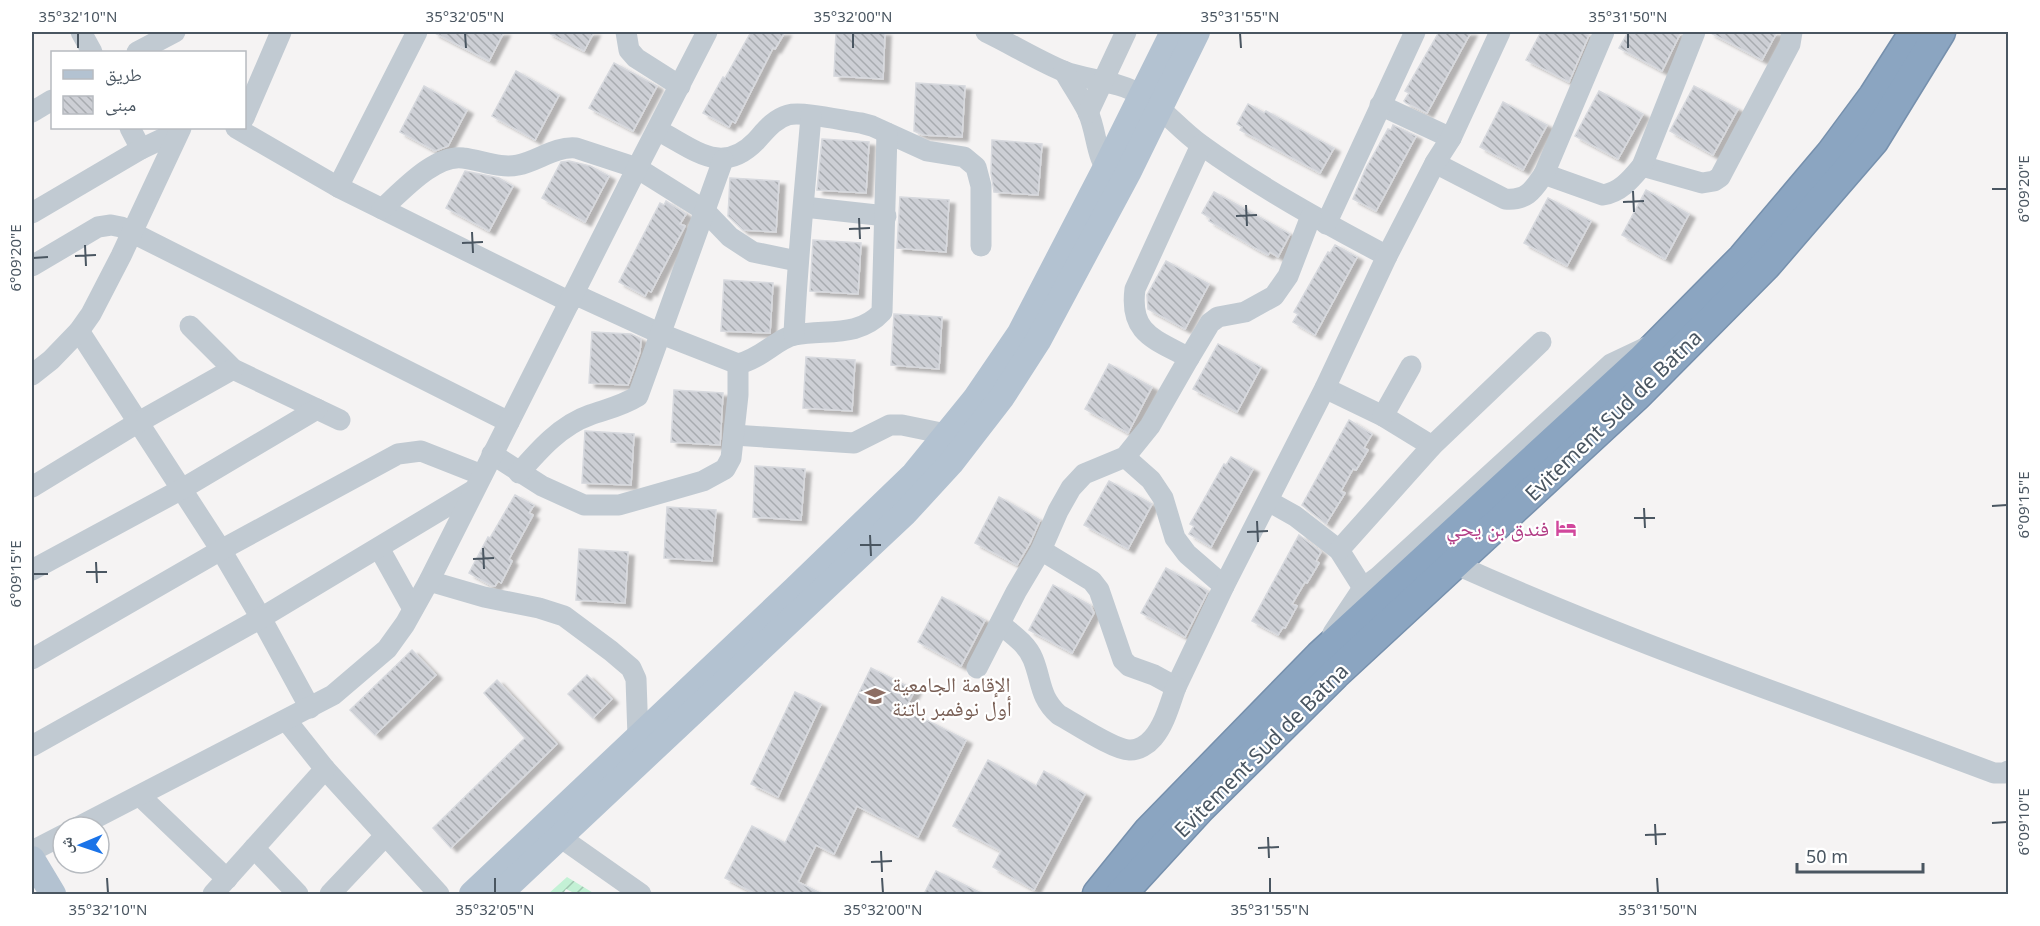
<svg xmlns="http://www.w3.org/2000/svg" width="2040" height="926" viewBox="0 0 2040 926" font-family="'Noto Sans','Noto Naskh Arabic',sans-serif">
<defs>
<pattern id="garden-furrows" width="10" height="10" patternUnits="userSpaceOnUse" patternTransform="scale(1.5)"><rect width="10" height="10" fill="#c3f1d5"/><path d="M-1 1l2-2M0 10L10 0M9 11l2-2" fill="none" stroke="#a0c6b0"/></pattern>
<pattern id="building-back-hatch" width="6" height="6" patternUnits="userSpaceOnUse" patternTransform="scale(1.5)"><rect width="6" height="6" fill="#cdcfd5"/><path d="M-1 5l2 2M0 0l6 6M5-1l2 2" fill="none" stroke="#a8abb0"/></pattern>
<filter id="shadow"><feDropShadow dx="6" dy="4" stdDeviation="1.5" flood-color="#0004"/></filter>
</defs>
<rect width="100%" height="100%" fill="#f5f3f3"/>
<path fill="url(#garden-furrows)" d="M567,877L595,894H576L566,889L563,894H548Z"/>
<g fill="url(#building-back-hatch)" stroke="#d7d9de" stroke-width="1.5" filter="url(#shadow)">
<path d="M433,32H504L489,61Z"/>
<path d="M547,32H594L584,51Z"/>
<path d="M751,32H785L775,49L773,48L735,123L732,121L729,127L703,113L723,77L725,78Z"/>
<path d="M836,32H885L883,79L834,76Z"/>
<path d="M1439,32H1471L1427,113L1406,103L1404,101L1409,93L1405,91Z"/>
<path d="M1541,32H1583L1589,35L1569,82L1526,60Z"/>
<path d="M1628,32H1681L1662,71L1619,48Z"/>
<path d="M1709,32H1777L1762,60Z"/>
<path d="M614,63L657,86L633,131L589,108Z"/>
<path d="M516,71L559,95L535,140L492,116Z"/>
<path d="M916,83L965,86L962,137L923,135L914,131Z"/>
<path d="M424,86L467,110L448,146L435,151L400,132Z"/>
<path d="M1694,86L1738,109L1713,155L1670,131Z"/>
<path d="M1599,91L1643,114L1618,159L1575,136Z"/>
<path d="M1503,102L1547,125L1523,170L1480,147Z"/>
<path d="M1248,104L1264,113L1266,111L1334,148L1320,173L1240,130L1242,127L1237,124Z"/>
<path d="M1393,125L1416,136L1376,211L1353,199L1366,168L1388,129L1391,130Z"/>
<path d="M822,139L869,142L866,193L817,190Z"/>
<path d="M992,140L1042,144L1038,195L994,192L991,173Z"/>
<path d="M569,161L590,166L609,176L585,222L542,198L561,162Z"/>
<path d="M465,171L499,178L513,186L489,231L446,208Z"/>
<path d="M730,178L779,181L776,232L743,230L728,216Z"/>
<path d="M1646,190L1689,214L1665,259L1622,235Z"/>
<path d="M1214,192L1290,234L1278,257L1270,252L1268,255L1255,248L1209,221L1210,218L1202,213Z"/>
<path d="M900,197L949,200L946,252L897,248Z"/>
<path d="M1548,198L1591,221L1567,266L1524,243Z"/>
<path d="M666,201L686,214L680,224L685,226L651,292L648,290L645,296L619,282L660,203L664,205Z"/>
<path d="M813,240L861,243L858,294L810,291Z"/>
<path d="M1335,245L1357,257L1315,335L1293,322L1298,314L1294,312L1328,252L1330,253Z"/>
<path d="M1166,261L1209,284L1185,329L1148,309L1147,295Z"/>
<path d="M724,280L773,283L770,333L721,331Z"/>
<path d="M894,314L942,317L939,369L891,365Z"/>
<path d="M592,332L631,334L641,339L640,352L628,385L589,383Z"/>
<path d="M1218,344L1261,367L1237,412L1193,389Z"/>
<path d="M806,357L855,360L852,411L803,408Z"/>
<path d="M1109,364L1152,387L1128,433L1085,409Z"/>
<path d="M674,390L723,393L720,445L671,442Z"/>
<path d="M1349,420L1372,434L1364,448L1368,450L1356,470L1353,469L1341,491L1345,493L1326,524L1302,505Z"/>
<path d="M585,431L634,434L631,485L582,483Z"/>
<path d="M1231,457L1253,469L1211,547L1189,534L1194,526L1190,524L1224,464L1226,465Z"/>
<path d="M755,466L805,469L801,520L753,517Z"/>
<path d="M1109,481L1152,504L1128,549L1084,525Z"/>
<path d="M515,495L534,505L529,513L533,515L509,559L512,561L501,583L498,581L495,586H492L469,573L488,537L490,538Z"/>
<path d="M999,497L1040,520L1030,543L1017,565L975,543Z"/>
<path d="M667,507L716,510L712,561L664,558Z"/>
<path d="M1299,535L1321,552L1316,561L1319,563L1307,583L1305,582L1292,604L1297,606L1285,628L1283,627L1278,635L1252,621Z"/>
<path d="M579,549L628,552L625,603L576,600Z"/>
<path d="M1166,568L1208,591L1185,637L1141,613Z"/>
<path d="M1053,585L1090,605L1094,613L1072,653L1029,630Z"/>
<path d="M942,597L985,620L961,666L918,642Z"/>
<path d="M412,650L436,675L375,735L350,710Z"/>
<path d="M871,668L915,690L905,709L966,740L918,837L857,806L834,854L816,845L798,882L822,894H756L725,878L752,826L785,843Z"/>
<path d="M587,675L612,699L593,718L568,694Z"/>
<path d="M497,680L557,744L451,848L433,828L525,738L484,693Z"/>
<path d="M795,692L821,704L778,797L751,784Z"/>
<path d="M988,760L1036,786L1044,771L1085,794L1034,890L993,867L1001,851L953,826Z"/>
<path d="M936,871L983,894H924Z"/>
</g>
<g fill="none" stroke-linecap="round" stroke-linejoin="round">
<g stroke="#7690ad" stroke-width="33">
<g id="highway">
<path d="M1098,894L1149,831L1320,656L1643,359L1743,258L1831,154L1874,96L1915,32"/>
<path d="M1121,894L1199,809L1335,674L1637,395L1765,266L1873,141L1940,32"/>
</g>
</g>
<g stroke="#c1cad2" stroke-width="21">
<path d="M81,32L92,52"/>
<path d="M626,32L629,50L636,58L680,86"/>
<path d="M986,32C1011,44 1037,60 1063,71C1088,81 1117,80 1141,95C1163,108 1179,129 1200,144C1259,187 1323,222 1387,256"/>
<path d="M137,52L175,32"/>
<path d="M1064,71C1071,84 1081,98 1088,112C1098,135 1095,159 1113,178"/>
<path d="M1380,105L1451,138"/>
<path d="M32,112L52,100"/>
<path d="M1088,113L1126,32"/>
<path d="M244,118L281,32"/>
<path d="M130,128L141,149"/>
<path d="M236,128L338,187L570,302"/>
<path d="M657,130C693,148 721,177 756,141C766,130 774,119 788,115C803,111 844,121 861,123L872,126L927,151L964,157L976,167L981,186V246"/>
<path d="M1435,163L1505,199C1527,201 1533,190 1544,174L1603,195C1621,192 1631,179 1642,166L1702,183L1714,181L1720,177L1790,44L1792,32"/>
<path d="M1642,166L1695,32"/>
<path d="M1544,174L1604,32"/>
<path d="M338,187L417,32"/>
<path d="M804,207L886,216"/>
<path d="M382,209C402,191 435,154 463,158C481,160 500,169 518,165C538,161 555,146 576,148L637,168L704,210L730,237L753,252L797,261"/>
<path d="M32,213L141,149L179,131"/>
<path d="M1326,224L1415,32"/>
<path d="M32,266L98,227L111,225L121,227L509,422"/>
<path d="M574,294L659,333L738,364C761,359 778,338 795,335C827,329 858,338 882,312L887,133"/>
<path d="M190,326L233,369L340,420"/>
<path d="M79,331L221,550L261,618L310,708"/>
<path d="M794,335C797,262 805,189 811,116"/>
<path d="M1189,358L1210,323L1218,317L1245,312L1274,296L1288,276L1311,216"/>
<path d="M32,375L51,360L79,331L91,314L121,256L181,128"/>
<path d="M1325,388L1383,416L1432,446"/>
<path d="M1383,416L1411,366"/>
<path d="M734,435L854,443L890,425H902L946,434"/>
<path d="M492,454L542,486L584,505H619L703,481L725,469L731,458L738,395V364"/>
<path d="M1125,457L1151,480L1163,498L1175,538L1187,554L1224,586"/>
<path d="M519,473C539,450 561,425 590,415C607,409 622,406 638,396L723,160"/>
<path d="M32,487L137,423L233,369"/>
<path d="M1268,501L1295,516L1339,550L1363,588"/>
<path d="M379,548L413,609"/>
<path d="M1041,550L1092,581L1099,590L1123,660L1129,666L1154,675L1176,687L1224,586L1325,388L1387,256L1435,163L1451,138L1500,32"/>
<path d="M1339,550L1432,446L1541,342"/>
<path d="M1455,564C1630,643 1814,705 1994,773H2005L2008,771"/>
<path d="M32,570L182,489L317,409"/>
<path d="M429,581L484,597L539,608L564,616L611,651L631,668L636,679L638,737"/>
<path d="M1000,624C1012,634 1027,644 1033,659C1042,681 1039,697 1059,715C1074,723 1114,750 1129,750C1138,751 1148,744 1153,738C1165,724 1170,703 1176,687"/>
<path d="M1333,633L1363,588L1378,577L1611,364L1647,347"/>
<path d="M32,659L221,550L398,454L421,451L482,475"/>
<path d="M977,668L1016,592L1041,550L1058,511L1071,488L1084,474L1125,457L1150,426L1189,358C1155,339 1129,334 1135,289L1201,145"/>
<path d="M286,720L325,769L439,894"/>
<path d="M32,746L261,618L474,490"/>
<path d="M140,796L227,879"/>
<path d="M78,827L333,695L387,649L405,624L429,581L637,168L707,32"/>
<path d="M560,837L641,894"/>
<path d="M254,848L298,894"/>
<path d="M32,851L63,835"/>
<path d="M213,894L325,769"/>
<path d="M330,894L385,836"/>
</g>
<g stroke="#b3c2d1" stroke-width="26">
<path d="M32,859L53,894"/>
<path d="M472,894L795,589L914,474L975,399L1020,333L1105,169L1173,32"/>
<path d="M499,894L905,513L951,463L1002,397L1038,341L1129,171L1197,32"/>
</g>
<use href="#highway" stroke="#8ba5c1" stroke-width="30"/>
</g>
<path fill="none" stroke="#4a5661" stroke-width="2" d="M78,33V48M465,33L466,48M853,33V48M1240,33L1241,48M1628,33V48M1992,189H2007M1633,191L1634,212M1623,202L1644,201M1246,205L1247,226M1236,216L1257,215M859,218L860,239M849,229L870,228M472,232L473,253M462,243L483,242M85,245L86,266M75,256L96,255M33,258L48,257M1992,506L2007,505M1644,508L1645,528M1634,518H1655M1257,521L1258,542M1247,532L1268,531M870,535L871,556M860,545H881M483,548L484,569M473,559L494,558M96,562L97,583M86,572H107M33,574H48M1992,823L2007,822M1655,824L1656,845M1645,835L1666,834M1268,837L1269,858M1258,848L1279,847M881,851L882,872M871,862L892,861M107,878L108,893M495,878V893M882,878L883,893M1270,878V893M1657,878L1658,893"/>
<defs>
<g id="hotel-bare" transform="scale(1.62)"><path d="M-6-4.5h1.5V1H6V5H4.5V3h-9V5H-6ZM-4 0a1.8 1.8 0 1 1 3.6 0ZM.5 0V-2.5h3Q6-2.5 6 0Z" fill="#d1479c" stroke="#fff" stroke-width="2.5" paint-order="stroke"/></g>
<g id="university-bare" transform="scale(1.62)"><path d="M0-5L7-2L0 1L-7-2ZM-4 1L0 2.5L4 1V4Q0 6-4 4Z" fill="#8d6e63" stroke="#fff" stroke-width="2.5" paint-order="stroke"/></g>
</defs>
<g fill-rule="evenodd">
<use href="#hotel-bare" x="1566" y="528"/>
<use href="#university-bare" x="875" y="696"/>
</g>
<g text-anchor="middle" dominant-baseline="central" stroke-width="4.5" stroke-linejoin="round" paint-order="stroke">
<g font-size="21" fill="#4a5661" stroke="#fff">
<text transform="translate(1613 415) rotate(-44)">Evitement Sud de Batna</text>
<text transform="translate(1261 750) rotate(-45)">Evitement Sud de Batna</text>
</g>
<g font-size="21" fill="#b23c85" stroke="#fff" text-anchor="end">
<text x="1549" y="528">فندق بن يحي</text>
</g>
<g font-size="21" fill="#785e54" stroke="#fff" text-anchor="start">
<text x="892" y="684">الإقامة الجامعية<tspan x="892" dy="24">أول نوفمبر باتنة</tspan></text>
</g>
</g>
<rect width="2040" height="926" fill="none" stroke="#ffffff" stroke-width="66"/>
<rect x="51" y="51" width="195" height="78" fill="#ffffff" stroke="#b7bbc0" stroke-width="1.5"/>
<rect x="63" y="70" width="30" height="9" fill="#b3c2d1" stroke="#b7bbc0" stroke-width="1.5"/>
<text x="105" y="81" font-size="18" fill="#4a5661">طريق</text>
<rect x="63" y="96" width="30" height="18" fill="url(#building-back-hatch)" stroke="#b7bbc0" stroke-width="1.5"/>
<text x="105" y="111" font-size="18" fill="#4a5661">مبنى</text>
<g transform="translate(81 845) rotate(268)"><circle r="28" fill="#ffffff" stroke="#b7bbc0" stroke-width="1.5"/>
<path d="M0-4.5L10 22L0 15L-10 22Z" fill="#1a73e8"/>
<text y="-9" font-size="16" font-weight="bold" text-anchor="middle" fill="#4a5661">ش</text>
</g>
<path d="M1797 863v9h126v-9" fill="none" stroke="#4a5661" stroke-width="3"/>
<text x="1806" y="863" font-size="18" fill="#4a5661" stroke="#ffffff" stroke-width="4.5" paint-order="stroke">50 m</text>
<rect x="33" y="33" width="1974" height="860" fill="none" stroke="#4a5661" stroke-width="2"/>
<g font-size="15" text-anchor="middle" fill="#4a5661">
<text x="78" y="22">35°32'10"N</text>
<text x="465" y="22">35°32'05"N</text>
<text x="853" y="22">35°32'00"N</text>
<text x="1240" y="22">35°31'55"N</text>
<text x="1628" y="22">35°31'50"N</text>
<text transform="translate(2024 189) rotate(-90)" y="5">6°09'20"E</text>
<text transform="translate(16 258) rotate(-90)" y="5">6°09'20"E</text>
<text transform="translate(2024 505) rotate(-90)" y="5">6°09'15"E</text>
<text transform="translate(16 574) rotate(-90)" y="5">6°09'15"E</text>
<text transform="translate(2024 822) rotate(-90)" y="5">6°09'10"E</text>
<text x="108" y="915">35°32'10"N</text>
<text x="495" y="915">35°32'05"N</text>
<text x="883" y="915">35°32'00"N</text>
<text x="1270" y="915">35°31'55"N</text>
<text x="1658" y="915">35°31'50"N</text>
</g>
</svg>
